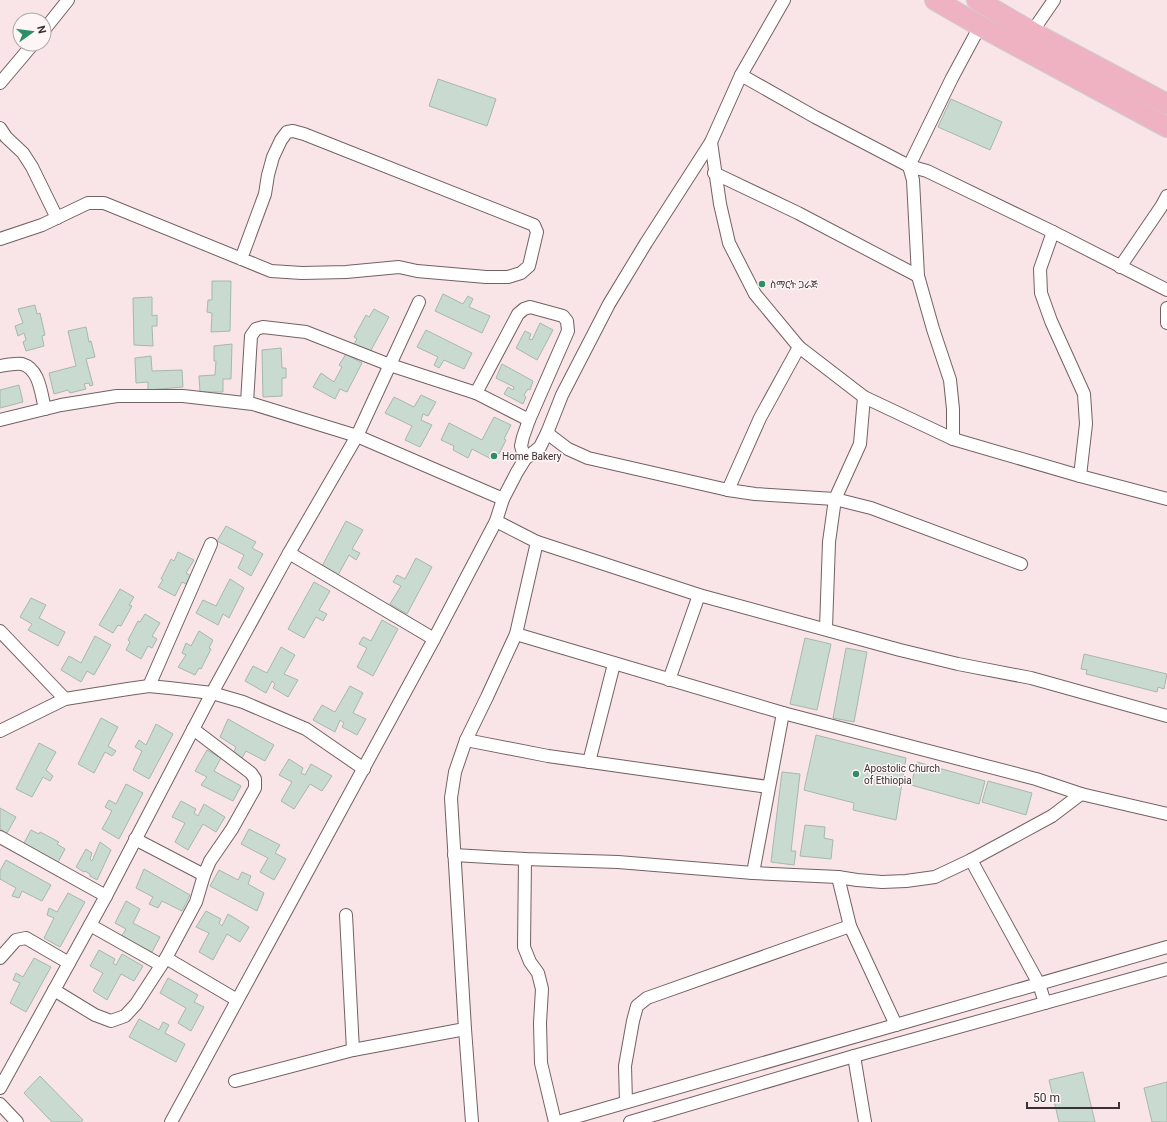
<svg xmlns="http://www.w3.org/2000/svg" width="1167" height="1122" viewBox="0 0 1167 1122" font-family="Roboto,'Noto Sans Ethiopic',sans-serif">
<rect width="100%" height="100%" fill="#f9e4e8"/>
<g fill="#c9dbd1" stroke="#a6b8ae">
<path d="M438,79L496,99L487,126L429,106Z"/>
<path d="M951,99L1002,122L990,150L938,127Z"/>
<path d="M212,281H231L230,331L211,332L212,313L207,312L208,300H212Z"/>
<path d="M443,294L463,304L468,296L473,299L469,307L490,316L482,333L435,311Z"/>
<path d="M152,297V316L157,315V326H152L153,346L134,345L133,298Z"/>
<path d="M35,305L37,314L40,313L45,335L42,336L44,346L26,351L23,342L26,340L24,333L18,336L15,326L23,323L18,309Z"/>
<path d="M374,309L389,317L370,352L354,344L357,339L354,337L366,315L369,317Z"/>
<path d="M540,323L553,330L537,360L516,348L525,331L531,334L529,339L532,340Z"/>
<path d="M86,327L89,342L91,341L95,357L86,359L93,385L90,386L89,383L84,384L86,389L70,393L68,390L54,394L49,373L76,366L68,331Z"/>
<path d="M426,330L472,353L464,369L444,360L439,368L434,365L438,357L417,347Z"/>
<path d="M232,344L231,379H223V392H200L199,376L215,375L216,361H214V346Z"/>
<path d="M281,348L282,368H286V378H282V396L263,397L262,350Z"/>
<path d="M346,354L362,363L347,392L340,389L335,399L313,387L321,373L334,382L342,367L339,365Z"/>
<path d="M151,356L152,371L182,370L183,387L148,390V382L136,383L135,358Z"/>
<path d="M502,364L533,381L530,390L528,389L524,395L526,397L523,404L504,394L508,387L513,390L514,387L496,378Z"/>
<path d="M19,385L23,402L0,408V390Z"/>
<path d="M421,395L436,402L428,416L423,414L421,420L432,425L420,447L405,440L412,426L385,413L394,397L414,407Z"/>
<path d="M494,417L511,425L504,439L506,440L499,454L497,453L493,460L472,449L468,458L453,450L454,446L441,440L449,423L482,440Z"/>
<path d="M346,521L363,530L352,549L360,553L356,560L349,555L337,577L321,568Z"/>
<path d="M226,526L256,542L252,548L263,554L251,576L238,568L244,555L217,541Z"/>
<path d="M178,552L194,560L186,573L191,576L186,584L182,582L175,596L158,587L163,580L161,579L171,559L174,561Z"/>
<path d="M416,558L432,567L407,614L390,604L401,586L393,582L397,575L405,579Z"/>
<path d="M230,579L244,588L229,618L223,614L218,625L196,613L203,600L216,606Z"/>
<path d="M314,582L330,591L319,610L327,614L323,621L316,617L304,638L288,629Z"/>
<path d="M120,589L134,597L129,605L132,606L121,626L118,625L113,633L99,625Z"/>
<path d="M31,598L46,605L39,618L65,632L58,646L28,630L32,624L20,617Z"/>
<path d="M145,614L160,623L152,636L157,639L152,648L148,646L141,659L126,650L130,642L128,640L138,621L140,622Z"/>
<path d="M382,620L398,629L373,676L357,667L367,648L359,644L363,637L371,641Z"/>
<path d="M199,631L213,640L209,648L211,649L201,669L199,668L195,675L178,667L186,655L182,653L186,643L191,646Z"/>
<path d="M95,636L111,645L94,675L87,671L81,682L61,670L69,656L81,663Z"/>
<path d="M805,638L831,644L817,710L790,704Z"/>
<path d="M281,647L295,655L284,674L298,680L288,697L273,688L275,684L272,681L266,693L245,681L253,666L267,673Z"/>
<path d="M846,648L867,652L854,722L833,718Z"/>
<path d="M1084,654L1167,674L1164,689L1158,687L1157,692L1086,674L1087,670L1081,669Z"/>
<path d="M350,686L363,693L353,713L366,719L357,735L342,727L344,723L340,720L335,732L313,720L322,705L335,712Z"/>
<path d="M101,718L118,727L108,746L116,751L112,756L105,752L94,773L78,764Z"/>
<path d="M228,719L274,745L265,761L246,751L242,758L233,754L236,747L220,737Z"/>
<path d="M156,724L173,734L149,779L133,770L142,751L135,747L139,740L146,745Z"/>
<path d="M816,735L906,758L896,820L853,810L854,803L804,790Z"/>
<path d="M39,743L56,752L46,770L53,776L50,781L43,777L32,797L16,789Z"/>
<path d="M207,750L221,758L214,771L241,786L233,801L201,785L207,777L195,771Z"/>
<path d="M289,759L303,768L301,773L305,775L311,764L332,776L322,791L310,784L294,809L281,801L292,782L279,775Z"/>
<path d="M917,762L985,781L979,804L911,785Z"/>
<path d="M782,772L800,774L791,851H796L794,865L771,862Z"/>
<path d="M988,781L1032,793L1026,815L982,802Z"/>
<path d="M126,784L143,793L119,839L102,829L112,811L105,807L109,800L116,804Z"/>
<path d="M181,801L196,809L194,813L198,816L204,804L225,817L216,832L203,824L188,850L175,842L185,823L172,817Z"/>
<path d="M0,808L16,817L7,833L0,829Z"/>
<path d="M805,825L825,827L824,838L833,840L831,859L800,856Z"/>
<path d="M249,829L280,845L275,853L286,859L274,880L260,872L268,858L241,844Z"/>
<path d="M31,830L39,834L40,832L59,842L57,844L65,849L57,864L23,845Z"/>
<path d="M100,842L111,850L97,880L90,876V874L85,871L84,872L76,867L86,849L92,853L90,859L92,861Z"/>
<path d="M6,860L51,885L42,901L22,891L19,898L12,896L16,888L0,879V871Z"/>
<path d="M144,869L190,895L182,911L162,901L158,908L149,904L153,897L136,888Z"/>
<path d="M219,870L238,880L242,872L251,876L248,884L264,893L257,911L210,886Z"/>
<path d="M68,893L85,902L60,947L44,938L54,918L47,915L49,908L57,912Z"/>
<path d="M126,901L140,909L133,923L160,937L152,952L121,937L126,929L115,923Z"/>
<path d="M206,911L221,919L219,923L222,926L228,914L249,927L240,942L227,934L213,960L199,952L209,933L196,927Z"/>
<path d="M99,950L115,959L113,963L116,965L122,954L143,966L134,981L121,974L107,1000L93,991L103,973L90,966Z"/>
<path d="M34,958L51,967L26,1012L10,1003L20,983L13,980L16,973L23,977Z"/>
<path d="M168,978L198,995L194,1002L204,1007L191,1031L178,1023L186,1008L160,993Z"/>
<path d="M139,1019L159,1030L163,1022L169,1025L165,1033L185,1044L176,1062L129,1037Z"/>
<path d="M1083,1072L1095,1122H1059L1049,1080Z"/>
<path d="M40,1076L83,1120L81,1122H52L24,1093Z"/>
<path d="M1167,1082V1122H1152L1144,1088Z"/>
</g>
<g fill="none" stroke-linecap="round" stroke-linejoin="round">
<g stroke="#736164" stroke-width="14">
<g id="street">
<path d="M44,30L68,0"/>
<path d="M1032,32L1054,0"/>
<path d="M741,75L815,117L909,166L927,171L1053,232L1167,290"/>
<path d="M0,83L33,44"/>
<path d="M0,128L6,137L23,153L32,167L57,218"/>
<path d="M711,142L720,204L729,243L755,294L799,347L864,397L953,439L1080,476L1167,499"/>
<path d="M714,173L798,213L918,276"/>
<path d="M1053,232L1040,269L1041,293L1051,321L1084,394L1086,424L1080,476"/>
<path d="M0,239L42,225L88,203H104L271,271L302,273L346,272L399,267L417,271L486,277H508L521,273L529,266L537,232L534,225L304,134L293,131L287,132L281,140L273,157L268,175L265,194L241,259"/>
<path d="M1120,267L1161,207L1167,196"/>
<path d="M1167,308V323"/>
<path d="M0,366C6,365 16,363 22,364C40,369 41,394 45,409"/>
<path d="M476,393L518,314L524,309L530,307L563,316L567,321L568,331L529,420L523,437L521,446L525,459"/>
<path d="M247,403L251,336L256,329L263,327L306,332L390,365L476,393L529,420"/>
<path d="M0,420L61,405L117,396H183L253,404L357,436L503,499"/>
<path d="M547,433L568,449L588,458L728,490L755,494L835,499L871,508L1021,564"/>
<path d="M953,439V409L950,380L933,329L918,276L913,180L909,166L952,78L980,26"/>
<path d="M728,490L760,418L799,347"/>
<path d="M537,542L699,595L900,650L958,664L1031,678L1167,716"/>
<path d="M289,553L434,639"/>
<path d="M826,628L829,542L835,499L860,444L864,397"/>
<path d="M0,631L65,699"/>
<path d="M516,634L783,713L1036,779L1081,794L1167,814"/>
<path d="M669,680L699,595"/>
<path d="M149,686L211,544"/>
<path d="M0,731L65,699L128,689L149,686L169,688L212,693L243,702L306,729L364,769"/>
<path d="M466,740L548,756L768,787"/>
<path d="M589,762L614,664"/>
<path d="M0,837L106,896"/>
<path d="M135,839L204,875"/>
<path d="M454,855L525,859L618,862L753,873L838,877L857,880L882,882L906,881L935,877L971,860L1052,816L1081,794"/>
<path d="M525,859L524,947L530,962L538,973L542,989L540,1023L541,1063L555,1122"/>
<path d="M971,860L1039,984L1045,1003"/>
<path d="M753,873L783,713"/>
<path d="M838,877L850,926L896,1025"/>
<path d="M346,915L353,1050"/>
<path d="M90,925L161,965"/>
<path d="M0,958L16,940L26,938L69,963"/>
<path d="M166,958L237,1000"/>
<path d="M54,990L95,1015L111,1021L125,1016L136,1004L166,958L196,902L204,875L210,861L232,829L255,788V779L251,773L193,729"/>
<path d="M854,1056L865,1122"/>
<path d="M235,1081L353,1050L465,1029"/>
<path d="M0,1088L106,896L212,693L289,553L357,436L419,302"/>
<path d="M626,1102L625,1066L633,1021L637,1006L647,998L850,926"/>
<path d="M0,1104L17,1122"/>
<path d="M171,1122L434,639L496,521L503,499L517,472L525,459L540,447L547,433L562,395L609,304L646,243L711,142L741,75L784,0"/>
<path d="M472,1122L465,1029L451,798L455,772L466,740L487,697L516,634L537,542L496,521"/>
<path d="M558,1122L1167,947"/>
<path d="M630,1122L854,1056L1167,969"/>
</g>
</g>
<g stroke="#cfcece" stroke-width="22">
<g id="primary">
<path d="M935,0L980,26L1167,127"/>
<path d="M977,0L1032,32L1167,104"/>
</g>
</g>
<use href="#street" stroke="#fff" stroke-width="12"/>
<use href="#primary" stroke="#eeb2c2" stroke-width="20"/>
</g>
<g fill="#2d8e68" stroke="#fef5f7" stroke-width="1.5">
<circle cx="762" cy="284" r="4"/>
<circle cx="494" cy="456" r="4"/>
<circle cx="856" cy="774" r="4"/>
</g>
<g text-anchor="middle" dominant-baseline="central" stroke-width="3" stroke-linejoin="round" paint-order="stroke">
<g font-size="10" fill="#393133" stroke="#fef5f7" text-anchor="start">
<text x="770" y="284">ስማርት ጋራጅ</text>
<text x="502" y="456">Home Bakery</text>
<text x="864" y="768">Apostolic Church<tspan x="864" dy="12">of Ethiopia</tspan></text>
</g>
</g>
<g transform="translate(32 32) rotate(76)"><circle r="19" fill="#fef5f7" stroke="#afa7a9"/>
<path d="M0-3L7 15L0 10L-7 15Z" fill="#2d8e68"/>
<text y="-6" font-size="11" font-weight="bold" text-anchor="middle" fill="#393133">N</text>
</g>
<path d="M1027 1102v6h92v-6" fill="none" stroke="#393133" stroke-width="2"/>
<text x="1033" y="1102" font-size="12" fill="#393133" stroke="#fef5f7" stroke-width="3" paint-order="stroke">50 m</text>
</svg>
